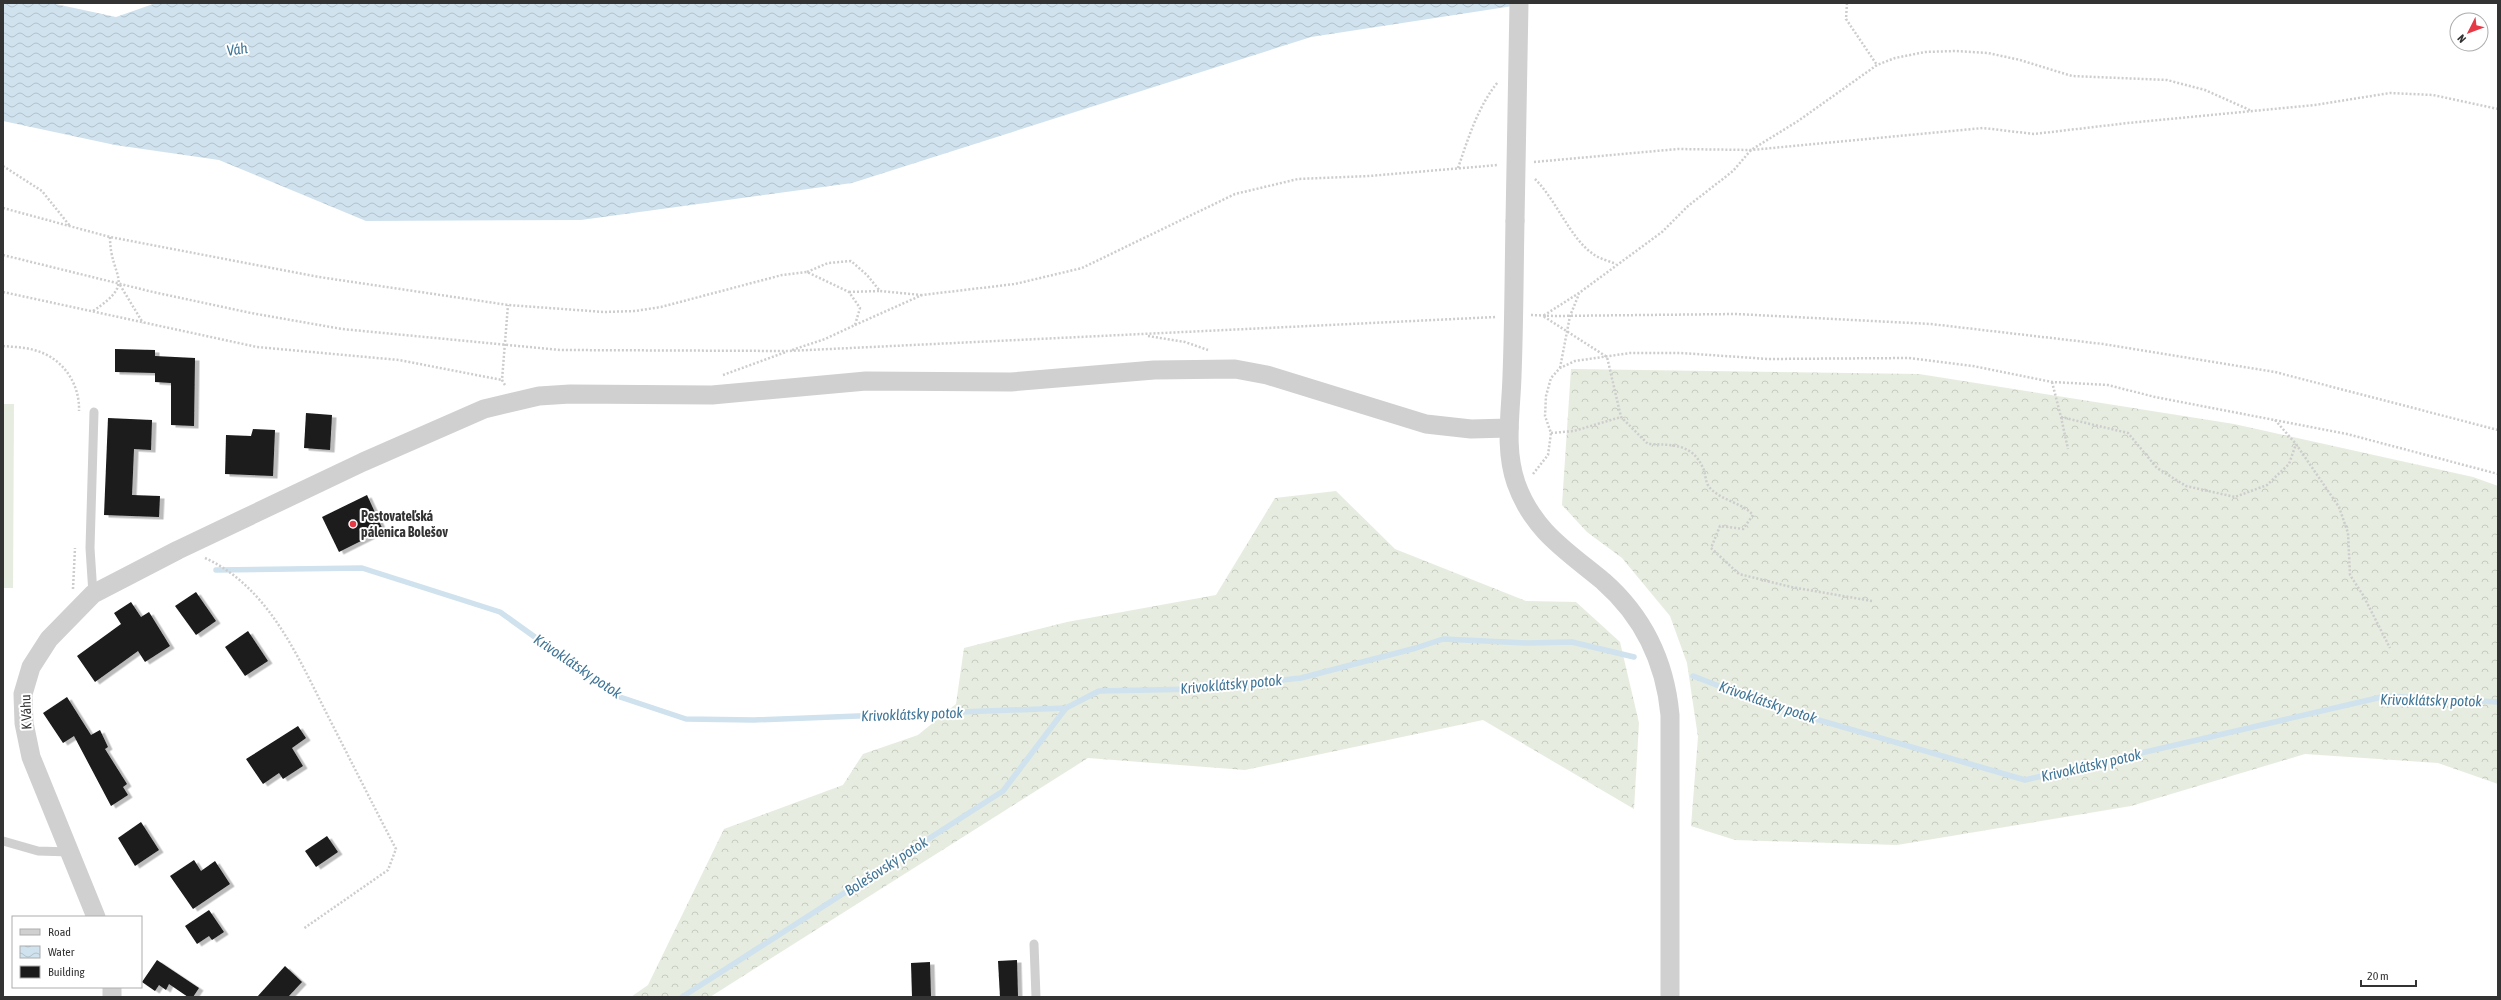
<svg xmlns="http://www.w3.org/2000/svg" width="2501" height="1000" viewBox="0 0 2501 1000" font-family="'Asap Condensed',sans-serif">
<defs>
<pattern id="forest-crowns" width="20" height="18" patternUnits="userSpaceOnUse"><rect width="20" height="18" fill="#e6ecdf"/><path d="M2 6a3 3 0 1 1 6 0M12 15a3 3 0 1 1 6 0" fill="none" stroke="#c6cbc0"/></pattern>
<pattern id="water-waves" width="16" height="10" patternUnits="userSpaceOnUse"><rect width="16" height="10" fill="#cfe2ee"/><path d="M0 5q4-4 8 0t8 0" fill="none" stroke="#b2c2cd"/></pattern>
<filter id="shadow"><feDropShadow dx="4.5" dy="2.5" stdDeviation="0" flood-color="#0004"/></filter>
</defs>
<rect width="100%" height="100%" fill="#fff"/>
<g fill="url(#forest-crowns)">
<path d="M1571,369L1919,374L2234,424L2473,477L2498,486V784L2438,763L2305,754L2131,806L1897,845L1735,840L1691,826L1698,737L1687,663L1670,616L1622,558L1587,532L1562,505Z"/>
<path d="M1336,491L1395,549L1526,601L1576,602L1620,642L1639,723L1634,809L1483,720L1245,770L1088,758L710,997H631L648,985L724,829L843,785L863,754L918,735L956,704L964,648L1067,622L1216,595L1275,498Z"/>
</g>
<path fill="#e6ecdf" d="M3,404H14L13,588H3Z"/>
<path fill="url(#water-waves)" d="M3,3H51L116,17L156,3H1532L1311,37L852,183L581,220L366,221L219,160L115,145L3,121Z"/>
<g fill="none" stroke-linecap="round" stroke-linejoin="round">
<g stroke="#cfe2ee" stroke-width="5.5">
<path d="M216,570L362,568L500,612L617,696L686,719L754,720L1066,708L1099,691L1199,689L1301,678L1416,648L1443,639L1528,643L1572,642L1634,657"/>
<path d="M1693,676L1774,707L2025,780L2386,696L2498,702"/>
<path d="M682,997L1003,791L1066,708"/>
</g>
</g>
<g fill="#1a1a1a" filter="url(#shadow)">
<path d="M115,349L155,350V356L195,358L194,426L171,425V383L155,382V373L115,372Z"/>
<path d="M306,413L332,415L330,450L304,448Z"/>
<path d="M108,418L152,420L151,450L134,449L132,495L160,496L159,517L104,515Z"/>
<path d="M253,429L275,430L273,476L225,474L226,435L251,436Z"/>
<path d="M367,495L383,530L339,552L322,517Z"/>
<path d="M196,592L216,621L196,635L175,606Z"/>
<path d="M131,602L141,617L149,612L170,646L145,662L138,651L95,682L77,656L121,624L114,613Z"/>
<path d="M248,631L268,661L245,676L225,647Z"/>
<path d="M67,697L91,735L100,730L108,747L105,749L127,784L123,787L128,795L111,806L74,736L63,743L43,713Z"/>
<path d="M298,726L306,738L292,748L303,766L283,779L279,773L263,784L246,759Z"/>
<path d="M141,822L159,850L135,866L118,838Z"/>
<path d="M327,836L338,852L316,867L305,851Z"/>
<path d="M194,860L201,871L215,861L230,884L193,909L170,876Z"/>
<path d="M209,910L224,932L212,940L209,936L197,944L185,926Z"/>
<path d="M157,960L199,988L193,997H188L169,984L166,990L159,985L155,991L142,982Z"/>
<path d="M1017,960L1018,997H1000L998,961Z"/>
<path d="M930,962L931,997H912L911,963Z"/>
<path d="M285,966L302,982L288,997H257Z"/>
</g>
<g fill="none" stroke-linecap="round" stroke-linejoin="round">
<g stroke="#cdcdcd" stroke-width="2.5" stroke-dasharray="2 2" stroke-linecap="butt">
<path d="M1847,3L1846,19L1877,65"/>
<path d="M1534,162L1678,149L1751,150L1983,128L2034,134L2128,123L2315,105L2390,93L2433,95L2498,109"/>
<path d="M3,166L42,191L70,226"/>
<path d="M1458,168C1468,139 1478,106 1498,82"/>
<path d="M1535,179C1557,201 1570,238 1593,254C1600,259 1609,261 1616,264"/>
<path d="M3,208L110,237L319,277L508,305L604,312L635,311L661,307L782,275L807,272L849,292L860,308L855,325L825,339L792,350"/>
<path d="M3,255L153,292L251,313L342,329L560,350L788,351L1496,317"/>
<path d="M807,272L828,263L851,261L867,275L880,291L921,295"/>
<path d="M120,285L143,323"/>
<path d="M3,292L257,347L399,360L502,380"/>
<path d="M849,292L879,291"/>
<path d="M93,311C138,281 110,279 110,237"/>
<path d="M1531,315L1554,316L1736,314L1931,324L2103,344L2275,372L2498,430"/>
<path d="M855,325L922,295L1015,284L1082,268L1235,194L1298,179L1369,176L1498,165"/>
<path d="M1148,336L1185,342L1208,350"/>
<path d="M3,346C13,347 24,347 34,350C62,357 80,383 79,411"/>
<path d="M1560,368L1570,316L1579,294"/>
<path d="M723,375L786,352"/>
<path d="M2052,382L2061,417L2128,433L2157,468L2186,486L2235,497L2267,485L2289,464L2296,444"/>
<path d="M505,385L502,380L508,305"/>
<path d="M2061,417L2068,449"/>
<path d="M2275,420L2296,444L2339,507L2348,533L2350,575L2363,595L2390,648"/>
<path d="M1551,433L1574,431L1621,417"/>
<path d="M1533,474L1548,455L1551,433L1545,416L1546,396L1551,378L1560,368L1575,361L1630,353H1681L1768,359L1909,358L1973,366L2052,382L2108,385L2155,397L2347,434L2498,474"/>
<path d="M205,558C271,588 300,662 331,722C353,765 374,807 396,849L388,870L303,929"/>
<path d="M73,589L75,548"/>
<path d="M1872,601L1791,587L1739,574L1711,548L1720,526L1743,529L1753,515C1741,502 1722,501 1710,488C1705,483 1706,474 1703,468C1692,443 1672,445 1648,444L1621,417L1607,357L1543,316L1579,293L1662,232L1688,206L1733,171L1751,150L1798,121L1877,65L1895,58L1925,52L1955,51L1988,53L2020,60L2072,76L2167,80L2205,90L2252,111"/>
</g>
<g stroke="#d0d0d0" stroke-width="9">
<path d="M93,594L90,548L94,412"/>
<path d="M3,841L38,851L70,852"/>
<path d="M1034,944L1036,997"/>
</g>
<g stroke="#d0d0d0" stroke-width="19">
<path d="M1515,221C1514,273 1514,324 1512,376C1511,412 1504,448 1516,483C1533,531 1567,551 1603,581C1644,617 1665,661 1670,715V997"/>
<path d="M96,917L31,757L24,723L23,694L31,667L49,639L93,594L178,550L363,462L484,409L539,396L570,394L712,395L866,381L1011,382L1154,370L1235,369L1267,375L1426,424L1471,429L1509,428"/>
<path d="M112,997V987"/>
</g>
<path stroke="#d0d0d0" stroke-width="19" d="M1515,221L1519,3"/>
</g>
<circle fill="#e63946" stroke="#fff" stroke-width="1.5" cx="353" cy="524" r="4"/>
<g text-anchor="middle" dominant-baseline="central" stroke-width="4" stroke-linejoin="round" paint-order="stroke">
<g font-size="14" font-weight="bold" fill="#333" stroke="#fff" text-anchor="start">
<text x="361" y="516">Pestovateľská<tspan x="361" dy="16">pálenica Bolešov</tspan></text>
</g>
<g font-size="14" fill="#333" stroke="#fff">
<text transform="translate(26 712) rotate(-92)">K Váhu</text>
</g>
<g font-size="15" font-style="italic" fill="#3f7597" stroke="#fff">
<text transform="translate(237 49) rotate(-9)">Váh</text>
<text transform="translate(578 666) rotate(34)">Krivoklátsky potok</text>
<text transform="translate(1231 684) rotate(-5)">Krivoklátsky potok</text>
<text transform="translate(2431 700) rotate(1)">Krivoklátsky potok</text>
<text transform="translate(1768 702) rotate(19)">Krivoklátsky potok</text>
<text transform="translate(912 714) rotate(-2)">Krivoklátsky potok</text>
<text transform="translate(2091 765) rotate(-13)">Krivoklátsky potok</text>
<text transform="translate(886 866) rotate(-33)">Bolešovský potok</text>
</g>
</g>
<rect width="2501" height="1000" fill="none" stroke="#333333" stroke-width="8"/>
<rect x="12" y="916" width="130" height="72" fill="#ffffff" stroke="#adadad"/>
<rect x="20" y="929" width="20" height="6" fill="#d0d0d0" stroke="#adadad"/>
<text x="48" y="936" font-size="12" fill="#333333">Road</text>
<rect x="20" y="946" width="20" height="12" fill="url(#water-waves)" stroke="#adadad"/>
<text x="48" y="956" font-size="12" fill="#333333">Water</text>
<rect x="20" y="966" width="20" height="12" fill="#1a1a1a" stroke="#adadad"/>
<text x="48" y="976" font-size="12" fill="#333333">Building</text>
<g transform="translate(2469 32) rotate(228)"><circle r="19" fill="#ffffff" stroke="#adadad"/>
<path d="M0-3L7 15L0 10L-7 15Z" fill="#e63946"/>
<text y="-6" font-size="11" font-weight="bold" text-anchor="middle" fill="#333333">N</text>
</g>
<path d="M2361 980v6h55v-6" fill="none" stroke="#333333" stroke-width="2"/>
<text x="2367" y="980" font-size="12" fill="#333333" stroke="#ffffff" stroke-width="3" paint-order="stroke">20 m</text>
</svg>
